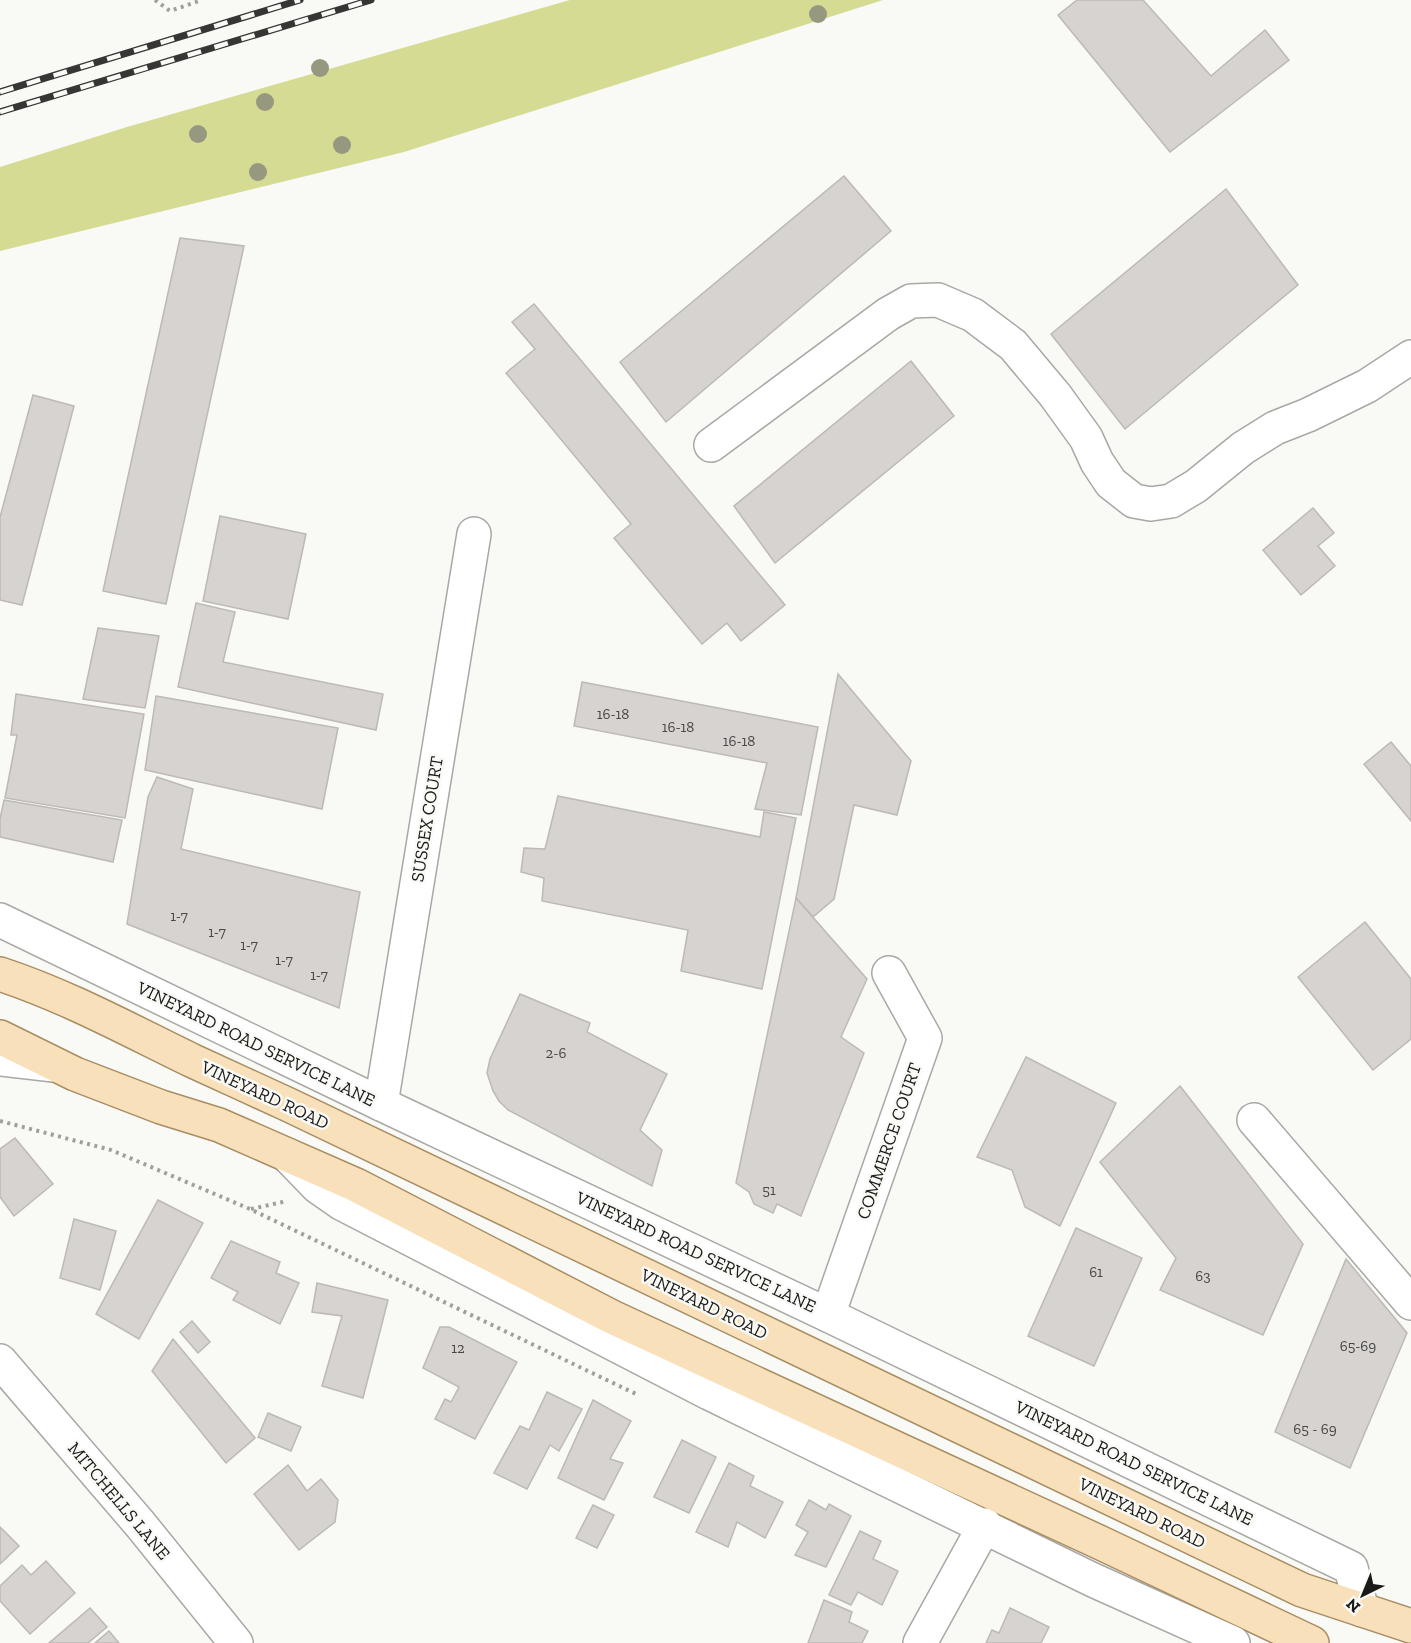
<svg xmlns="http://www.w3.org/2000/svg" width="1411" height="1643" viewBox="0 0 1411 1643" font-family="'Zilla Slab',serif">
<rect width="100%" height="100%" fill="#f9f9f5"/>
<path fill="#d6db93" d="M570,0H883L404,152L0,251V167L127,127Z"/>
<g fill="#d6d3d0" stroke="#bcb9b6" stroke-width="1.5">
<path d="M1077,0H1143L1211,76L1265,30L1289,60L1170,152L1058,15Z"/>
<path d="M844,176L891,231L666,422L620,362Z"/>
<path d="M1226,189L1298,285L1125,429L1051,334Z"/>
<path d="M180,238L244,246L166,604L103,591Z"/>
<path d="M534,304L785,605L741,641L727,623L702,644L614,538L631,524L506,373L535,349L512,322Z"/>
<path d="M911,361L954,416L775,563L734,506Z"/>
<path d="M33,395L74,406L22,605L0,600V517Z"/>
<path d="M1313,508L1334,533L1318,546L1335,566L1301,595L1263,550Z"/>
<path d="M220,516L306,534L288,619L203,601Z"/>
<path d="M196,603L235,612L223,662L383,694L376,730L178,687Z"/>
<path d="M98,628L159,636L145,708L83,699Z"/>
<path d="M838,674L911,761L897,815L854,805L834,899L813,917L796,898Z"/>
<path d="M582,682L818,727L801,815L755,809L767,763L574,726Z"/>
<path d="M16,694L144,714L125,818L5,798L17,735H11Z"/>
<path d="M156,696L338,728L322,809L145,770Z"/>
<path d="M1391,742L1411,766V821L1364,764Z"/>
<path d="M157,777L193,789L181,849L360,892L339,1008L127,924L148,797Z"/>
<path d="M558,796L760,837L764,812L796,818L762,989L681,971L688,930L542,901L544,878L521,872L524,848L545,849Z"/>
<path d="M4,800L122,820L113,862L0,837V819Z"/>
<path d="M796,898L867,979L841,1037L864,1053L801,1216L777,1204L773,1213L754,1204L749,1192L736,1183Z"/>
<path d="M1365,922L1411,979V1039L1373,1070L1298,977Z"/>
<path d="M520,994L590,1023L587,1032L667,1074L640,1130L662,1150L652,1186L508,1110L499,1101L493,1091L487,1073L490,1059Z"/>
<path d="M1026,1057L1116,1103L1060,1226L1025,1207L1012,1170L977,1157Z"/>
<path d="M1180,1086L1303,1244L1263,1335L1160,1290L1176,1258L1100,1162Z"/>
<path d="M15,1138L53,1184L14,1216L0,1197V1149Z"/>
<path d="M158,1200L203,1223L139,1339L96,1314Z"/>
<path d="M74,1219L116,1231L100,1290L60,1278Z"/>
<path d="M1076,1228L1142,1258L1094,1366L1028,1336Z"/>
<path d="M231,1241L280,1262L276,1273L299,1283L280,1324L233,1300L238,1292L211,1278Z"/>
<path d="M1346,1259L1407,1333L1350,1468L1275,1432Z"/>
<path d="M317,1283L388,1300L363,1398L322,1386L342,1316L312,1312Z"/>
<path d="M192,1321L210,1342L198,1353L180,1332Z"/>
<path d="M440,1327H449L517,1362L475,1439L435,1419L445,1399L451,1402L459,1387L423,1368Z"/>
<path d="M173,1339L255,1438L226,1463L152,1371Z"/>
<path d="M547,1392L582,1409L559,1451L550,1445L527,1489L494,1473L520,1426L529,1430Z"/>
<path d="M593,1400L631,1421L610,1459L623,1463L604,1500L558,1478Z"/>
<path d="M268,1413L301,1427L291,1451L258,1437Z"/>
<path d="M682,1440L716,1457L689,1513L654,1497Z"/>
<path d="M729,1463L754,1476L750,1486L783,1502L765,1538L737,1522L728,1547L696,1532Z"/>
<path d="M288,1465L307,1491L321,1479L338,1500L335,1522L299,1550L254,1494Z"/>
<path d="M809,1500L826,1510L829,1504L851,1516L826,1567L795,1555L808,1532L796,1525Z"/>
<path d="M593,1505L614,1515L597,1548L576,1538Z"/>
<path d="M0,1527L19,1546L0,1564Z"/>
<path d="M860,1531L881,1541L873,1559L898,1571L882,1605L858,1592L851,1605L829,1595Z"/>
<path d="M46,1561L75,1593L30,1634L0,1601V1586L22,1565L31,1575Z"/>
<path d="M824,1600L852,1612L849,1622L868,1631L862,1643H808Z"/>
<path d="M90,1608L107,1627L88,1643H49Z"/>
<path d="M1010,1608L1049,1627L1041,1643H986L992,1630L999,1633Z"/>
<path d="M109,1631L119,1643H95Z"/>
</g>
<g fill="none" stroke-linecap="round" stroke-linejoin="round">
<g stroke="#a9a8a5" stroke-width="36">
<g id="minor">
<path d="M711,445L888,314L911,301L938,300L973,315L1013,345L1055,395L1086,438L1097,462L1111,483L1134,501L1151,504L1171,501L1196,486L1243,448L1275,428L1308,415L1367,386L1411,357"/>
<path d="M0,920L381,1104L828,1315L1351,1568L1362,1610"/>
<path d="M0,1059L54,1065"/>
<path d="M381,1104L474,534"/>
<path d="M1254,1120L1411,1303"/>
<path d="M287,1155L318,1187L341,1203L709,1393L1093,1580L1233,1643"/>
<path d="M828,1315L925,1038L889,973"/>
<path d="M0,1361L140,1524L236,1643"/>
<path d="M920,1643L985,1525"/>
</g>
</g>
<g stroke="#a78d64" stroke-width="36">
<g id="major">
<path d="M0,974C67,996 129,1030 193,1061C225,1076 257,1090 289,1105L1302,1590L1411,1626"/>
<path d="M0,1037L75,1074L161,1107L219,1125L356,1185L612,1317L1101,1543L1312,1643"/>
</g>
</g>
<g stroke="#9f9f9d" stroke-width="4" stroke-dasharray="3 4.5" stroke-linecap="butt">
<path d="M155,0L170,11L202,0"/>
<path d="M0,1121L111,1150L250,1209L636,1394"/>
<path d="M251,1209L287,1201"/>
</g>
<use href="#minor" stroke="#fff" stroke-width="33"/>
<use href="#major" stroke="#f8e0ba" stroke-width="33"/>
<g stroke="#363635" stroke-width="7">
<g id="rail">
<path d="M0,92L300,0"/>
<path d="M0,112L371,0"/>
</g>
</g>
<use href="#rail" stroke="#f9f9f5" stroke-width="4.5" stroke-dasharray="14" stroke-linecap="butt"/>
</g>
<g fill="#979880">
<circle cx="818" cy="14" r="9"/>
<circle cx="320" cy="68" r="9"/>
<circle cx="265" cy="102" r="9"/>
<circle cx="198" cy="134" r="9"/>
<circle cx="342" cy="145" r="9"/>
<circle cx="258" cy="172" r="9"/>
</g>
<g text-anchor="middle" dominant-baseline="central" stroke-width="5" stroke-linejoin="round" paint-order="stroke">
<g font-size="15" fill="#494847">
<text x="613" y="714">16-18</text>
<text x="678" y="727">16-18</text>
<text x="739" y="741">16-18</text>
<text x="179" y="916">1-7</text>
<text x="217" y="932">1-7</text>
<text x="249" y="945">1-7</text>
<text x="284" y="960">1-7</text>
<text x="319" y="975">1-7</text>
<text x="556" y="1053">2-6</text>
<text x="769" y="1190">51</text>
<text x="1096" y="1272">61</text>
<text x="1203" y="1276">63</text>
<text x="1358" y="1346">65-69</text>
<text x="458" y="1348">12</text>
<text x="1315" y="1429">65 - 69</text>
</g>
<g font-size="18" fill="#1a1a19" stroke="#f9f9f5">
<text transform="translate(427 819) rotate(-81)">SUSSEX COURT</text>
<text transform="translate(256 1044) rotate(26)">VINEYARD ROAD SERVICE LANE</text>
<text transform="translate(265 1095) rotate(25)">VINEYARD ROAD</text>
<text transform="translate(889 1141) rotate(-71)">COMMERCE COURT</text>
<text transform="translate(696 1252) rotate(25)">VINEYARD ROAD SERVICE LANE</text>
<text transform="translate(704 1304) rotate(26)">VINEYARD ROAD</text>
<text transform="translate(1134 1463) rotate(26)">VINEYARD ROAD SERVICE LANE</text>
<text transform="translate(119 1501) rotate(50)">MITCHELLS LANE</text>
<text transform="translate(1142 1513) rotate(26)">VINEYARD ROAD</text>
</g>
</g>
<g transform="translate(1363 1595) rotate(223)" stroke="#f9f9f5" stroke-width="4.5" paint-order="stroke">
<path d="M0-4.5L10 22L0 15L-10 22Z" fill="#1a1a19"/>
<text y="-9" font-size="16" font-weight="bold" text-anchor="middle" fill="#1a1a19">N</text>
</g>
</svg>
